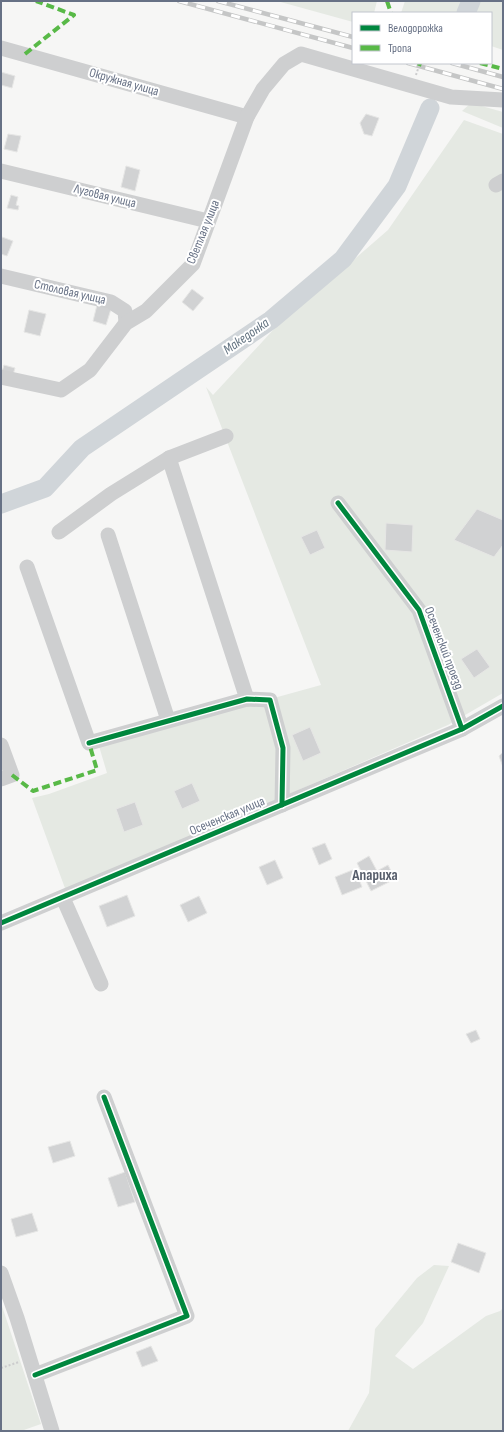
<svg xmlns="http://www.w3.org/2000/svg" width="504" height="1432" viewBox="0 0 504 1432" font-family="'Sofia Sans Condensed',sans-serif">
<rect width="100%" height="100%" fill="#f6f6f5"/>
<g fill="#e5e9e3">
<path d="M277,1H377L374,13H353V22Z"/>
<path d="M405,1H503V50L491,46V13H401Z"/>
<path d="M471,103L503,112V128L462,111Z"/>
<path d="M464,120L503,134V693L448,725L66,891L32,798L49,794L107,773L99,746L321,685L206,387L213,395L274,329L388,230Z"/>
<path d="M434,1265L449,1266L423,1323L395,1356L413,1369L486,1316L500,1311L503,1308V1431H348L369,1393L375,1329L417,1278Z"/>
<path d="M1,1303L41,1424L21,1431H1Z"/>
</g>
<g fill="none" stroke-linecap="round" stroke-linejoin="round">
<g stroke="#d0d5d9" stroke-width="19">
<path d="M466,13L471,1"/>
<path d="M1,504L45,488L82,448L271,320L343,259L397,186L430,108"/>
</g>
</g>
<g fill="#d1d2d3" stroke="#e6e6e5">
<path d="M1,72L15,76L12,88L1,85Z"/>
<path d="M366,114L379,118L372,136L364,134L360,123Z"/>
<path d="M8,134L21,136L17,152L4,149Z"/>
<path d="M126,166L140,170L135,191L121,187Z"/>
<path d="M11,195L18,197L16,205L19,206L18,210L7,208Z"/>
<path d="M2,237L13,241L7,256L1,254V241Z"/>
<path d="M192,289L204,298L193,311L182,302Z"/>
<path d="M97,305L111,309L106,325L93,321Z"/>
<path d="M29,310L46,314L40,336L24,332Z"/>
<path d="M4,365L15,368L12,378L1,375Z"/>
<path d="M477,509L503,520V545L494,557L454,540Z"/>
<path d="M386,523L413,525L412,552L385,550Z"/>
<path d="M317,530L325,548L310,555L301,537Z"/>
<path d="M477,649L490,667L474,678L461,659Z"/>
<path d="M310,727L321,753L303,761L292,735Z"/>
<path d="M503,752V767L499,756Z"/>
<path d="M192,783L200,801L182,809L174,791Z"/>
<path d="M135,802L143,825L124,832L116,809Z"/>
<path d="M325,843L332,859L319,865L312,848Z"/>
<path d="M369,856L377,871L388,865L395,879L371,891L357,863Z"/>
<path d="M275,860L283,878L267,885L259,867Z"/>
<path d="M355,869L362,887L342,895L335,877Z"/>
<path d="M127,895L135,916L107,927L99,906Z"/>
<path d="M199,896L207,913L188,922L180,905Z"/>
<path d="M476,1030L480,1039L471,1043L466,1034Z"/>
<path d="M70,1141L75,1156L53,1163L48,1147Z"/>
<path d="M125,1172L135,1202L118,1207L108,1178Z"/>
<path d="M32,1213L38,1231L16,1237L11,1219Z"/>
<path d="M458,1243L486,1253L479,1273L451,1262Z"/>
<path d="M151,1346L158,1361L142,1367L136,1352Z"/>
</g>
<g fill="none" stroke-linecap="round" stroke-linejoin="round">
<g stroke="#cccccd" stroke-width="2" stroke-dasharray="2 2" stroke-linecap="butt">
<path d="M416,75L419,66"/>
<path d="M1,1368L19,1362"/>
</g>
<g stroke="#cecfd0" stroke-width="15">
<path d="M1,48L247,117"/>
<path d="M1,171L208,221"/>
<path d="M496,185L503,181"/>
<path d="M1,276L111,302L125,311L126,323"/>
<path d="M1,377L61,390L90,370L126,323L146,311L193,264L247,117L263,89L284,64L301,54L451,97L503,100"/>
<path d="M169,458L247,699"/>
<path d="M338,503L419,610L462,729"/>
<path d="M59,532L111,494L169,458L226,436"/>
<path d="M108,535L168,720"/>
<path d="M27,567L89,743L247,699L270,700L283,748L282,805"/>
<path d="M1,745L12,775L1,779"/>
<path d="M63,898L101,984"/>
<path d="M1,923L462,729L503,706"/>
<path d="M1,1273L17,1318L52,1431"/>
<path d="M35,1375L187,1316L104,1097"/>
</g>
<g stroke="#c5c6c6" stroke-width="4.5">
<g id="rail">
<path d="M179,1L353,48"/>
<path d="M218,1L353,37"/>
<path d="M408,63L503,89"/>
<path d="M452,63L503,77"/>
</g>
</g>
<use href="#rail" stroke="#fff" stroke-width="3" stroke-dasharray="9" stroke-linecap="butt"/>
<g stroke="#58b947" stroke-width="4" stroke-dasharray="8 4" stroke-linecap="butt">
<path d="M387,1L391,13"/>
<path d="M25,54L74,15L36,1"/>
<path d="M480,63L503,69"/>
<path d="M419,66L420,63"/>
<path d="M12,775L33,791L97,770L89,743"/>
</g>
<g stroke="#fff" stroke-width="8">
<g id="cycleway">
<path d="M338,503L419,610L462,729"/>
<path d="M89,743L247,699L270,700L283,748L282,805"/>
<path d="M1,923L462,729L503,706"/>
<path d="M35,1375L187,1316L104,1097"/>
</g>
</g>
<use href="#cycleway" stroke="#00873e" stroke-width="5"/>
</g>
<g text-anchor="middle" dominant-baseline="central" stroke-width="4" stroke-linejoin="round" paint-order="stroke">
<g font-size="13" fill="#677185" stroke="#fff">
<text transform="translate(124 82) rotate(16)">Окружная улица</text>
<text transform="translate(105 196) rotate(14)">Луговая улица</text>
<text transform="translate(203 232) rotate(-68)">Светлая улица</text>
<text transform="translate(70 292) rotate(13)">Столовая улица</text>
<text transform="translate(444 648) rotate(69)">Осеченский проезд</text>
<text transform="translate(227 816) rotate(-23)">Осеченская улица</text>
</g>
<g font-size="14" font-style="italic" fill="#637381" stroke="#fff">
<text transform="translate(246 336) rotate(-35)">Македонка</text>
</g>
<g font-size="15" font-weight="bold" fill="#555c6a" stroke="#fff">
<text x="375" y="875">Апариха</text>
</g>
</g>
<rect width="504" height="1432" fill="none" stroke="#677185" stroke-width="4"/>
<rect x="352" y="12" width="140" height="52" fill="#ffffff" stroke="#c2c6ce"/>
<rect x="360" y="25" width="20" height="6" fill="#00873e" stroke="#c2c6ce"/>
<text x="388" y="32" font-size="12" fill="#677185">Велодорожка</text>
<rect x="360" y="45" width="20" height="6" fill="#58b947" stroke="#c2c6ce"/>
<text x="388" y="52" font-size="12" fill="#677185">Тропа</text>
</svg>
